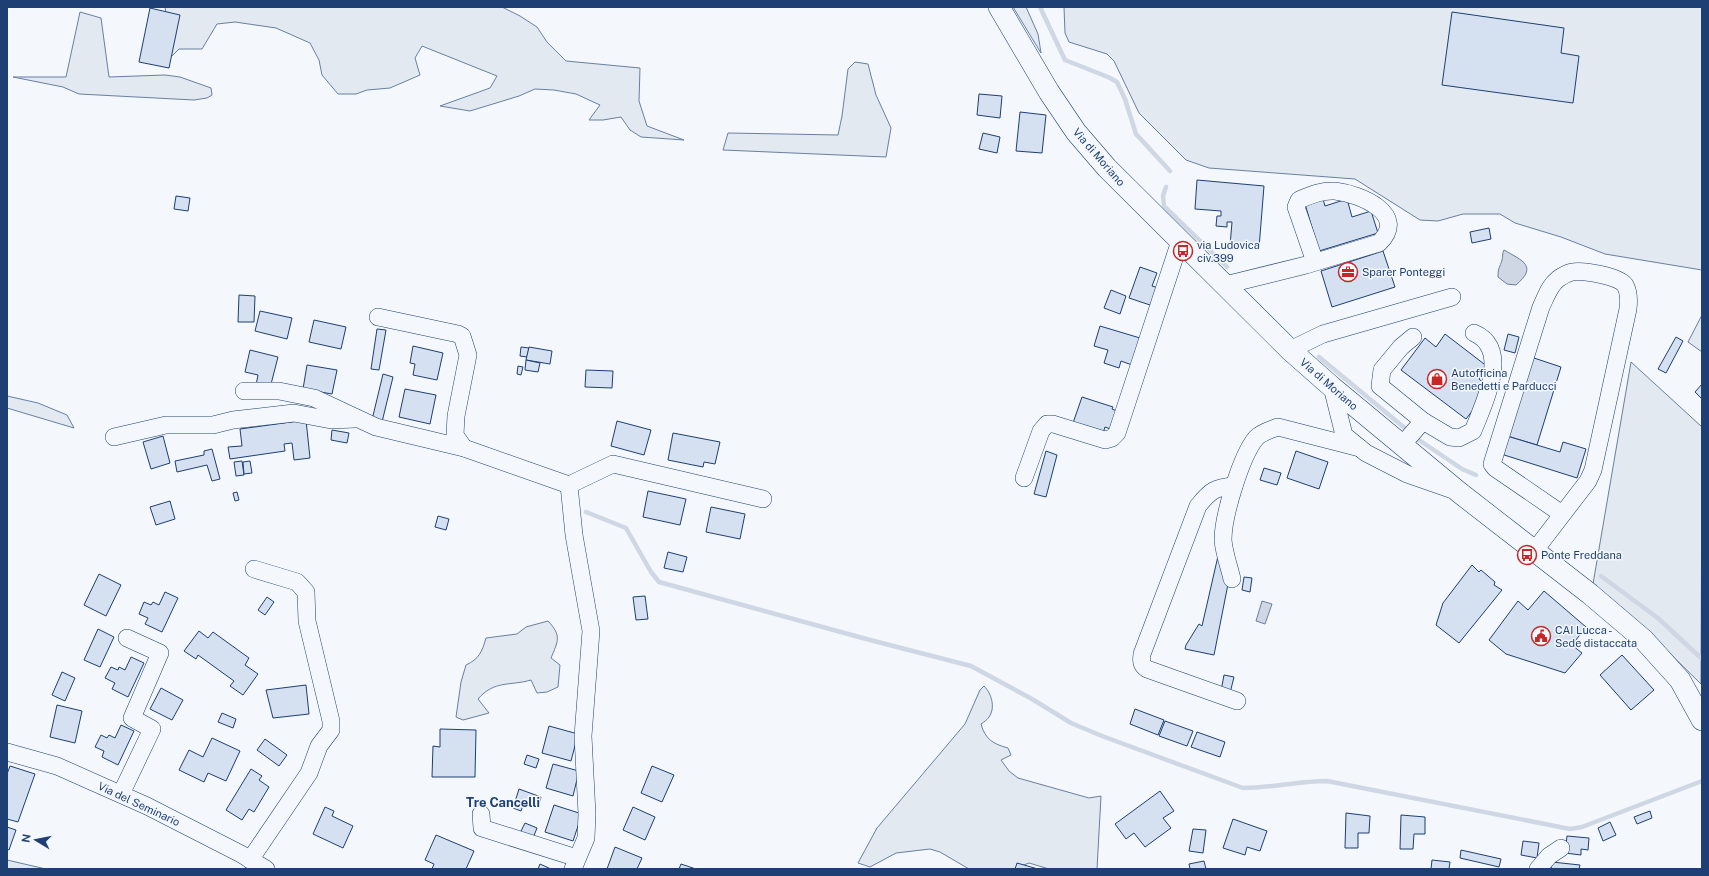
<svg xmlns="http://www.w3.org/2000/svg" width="1709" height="876" viewBox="0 0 1709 876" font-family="'Public Sans',sans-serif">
<rect width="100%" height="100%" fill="#f4f7fb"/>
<g fill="#e3e9f0" stroke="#687fa3">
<path d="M165,7H502L520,16L537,27L547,42L566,61L640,68L639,101L647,126L684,140L641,137L630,130L621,117L603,120H589L600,105L576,94L554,90L535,89L519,96L470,111L440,106L490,88L497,76L422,46L415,58L420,75L390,88L367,90L356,94H338L322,75L319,60L310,43L276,28L235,22L217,24L202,49H179L166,62L167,19Z"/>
<path d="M1013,7H1026L1038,34L1041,53Z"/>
<path d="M1064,7H1702V270L1605,254L1561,237L1515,223L1500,214H1463L1438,221L1420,220L1355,179L1209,168L1186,160L1139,113L1114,61L1107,54L1069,42L1065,33Z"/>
<path d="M80,12L101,18L109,77L165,75L180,77L211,88L212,95L207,98L194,100L79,94L63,87L13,77H66Z"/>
<path d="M855,62L868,64L876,95L891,128L886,157L723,150L728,133L838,135L842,116L848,69Z"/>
<path d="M1702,315V352L1688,342Z"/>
<path d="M1631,362L1702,427L1701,684L1649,633L1593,584Z"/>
<path d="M7,396L38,403L67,415L74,428L7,408Z"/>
<path d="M548,621C562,636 558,641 551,658L560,665L558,687L547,692L537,693L531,680C511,686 494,680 478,699L489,713L463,720L456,717L461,682L466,665C479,659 482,652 486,638L517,634L526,627Z"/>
<path d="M984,686C991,693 996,707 989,717C988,719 984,722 981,724C985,739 993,744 1008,748L1011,755L1001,760L1009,771L1018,778L1089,798L1101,796L1097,869H1049L1029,863L1013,869H969L940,852L930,849L896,853L870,867L858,863L877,828L965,724L980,690Z"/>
<path d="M7,860L46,869H7Z"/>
</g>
<g fill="#cfd7e4" stroke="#687fa3">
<path d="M1504,250C1523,261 1538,266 1516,285L1507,284L1498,277C1498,266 1500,268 1502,260C1503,256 1502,254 1504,250Z"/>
<path d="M1262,601L1272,604L1265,624L1256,621Z"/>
</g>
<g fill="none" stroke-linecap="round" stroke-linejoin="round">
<g stroke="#cfd7e4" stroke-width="4.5">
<path d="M1040,7L1065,60L1108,77L1117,82L1125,99L1136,134L1170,171"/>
<path d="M1166,187L1163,196L1164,206L1227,267"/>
<path d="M1319,357L1406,429"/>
<path d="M1419,440L1462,469L1476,475"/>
<path d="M586,512L626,528L651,572L659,582L870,640L971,666L1032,699L1071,723L1102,736L1243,788C1271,788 1299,781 1327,781L1570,829L1582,827L1702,781"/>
<path d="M1601,576L1659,619L1702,659"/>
</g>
</g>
<g fill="#d5e0f0" stroke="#1d3f73">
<path d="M150,8L180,15L169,68L139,62Z"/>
<path d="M1452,12L1564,28L1561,53L1579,56L1573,103L1442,85Z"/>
<path d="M979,94L1002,96L1000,118L977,115Z"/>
<path d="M1020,112L1046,115L1042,153L1016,151Z"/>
<path d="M983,133L1000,137L997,153L979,149Z"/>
<path d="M1197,180L1264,186L1259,248L1230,246L1232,222H1227V227L1216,226L1217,216H1221V211L1195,209Z"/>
<path d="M176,196L190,198L188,211L174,209Z"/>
<path d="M1323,199L1325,206L1347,199L1352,217L1371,211L1378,233L1319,251L1305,204Z"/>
<path d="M1489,228L1491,239L1472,243L1470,232Z"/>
<path d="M1383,251L1395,287L1332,307L1321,271Z"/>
<path d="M1140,267L1157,273L1152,286L1162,289L1156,307L1129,298Z"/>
<path d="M1111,290L1126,296L1120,314L1104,308Z"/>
<path d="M239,295L255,296L254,322H238Z"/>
<path d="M260,311L292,318L287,339L255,331Z"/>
<path d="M314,320L346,327L341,349L309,342Z"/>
<path d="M1100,326L1140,338L1132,365L1121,361L1119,368L1104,363L1108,350L1094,346Z"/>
<path d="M377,329L386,330L379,370L371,369Z"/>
<path d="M1445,334L1488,367L1479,379L1490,388L1466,419L1401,370L1425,338L1436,347Z"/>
<path d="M1508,334L1519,337L1515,353L1504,350Z"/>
<path d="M1676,337L1683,341L1666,373L1658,369Z"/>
<path d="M413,346L443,353L437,380L413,375L415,364L410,363Z"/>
<path d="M521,347L529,348L527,357L520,356Z"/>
<path d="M529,347L552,351L550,364L526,360Z"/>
<path d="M250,350L278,357L270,388L256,385L258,375L245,372Z"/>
<path d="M1531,357L1561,367L1537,445L1507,436Z"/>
<path d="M526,360L540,363L538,372L525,370Z"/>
<path d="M307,365L337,370L332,394L303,389Z"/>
<path d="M518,366L523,367L521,375L517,374Z"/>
<path d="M586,370L613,371L612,388L585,387Z"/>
<path d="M383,374L393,377L382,422L372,420Z"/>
<path d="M1702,384V399L1695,392Z"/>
<path d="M405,389L436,395L430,424L399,417Z"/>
<path d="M1082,397L1113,407L1112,409L1119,412L1113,430L1105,427L1103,433L1073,423Z"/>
<path d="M306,420L310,458L294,460L292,443L284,444L285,451L230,459L228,447L242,446L240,429Z"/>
<path d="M617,421L651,430L644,455L611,446Z"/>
<path d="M332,430L349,433L347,443L331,440Z"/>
<path d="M673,433L720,442L715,464L704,462L703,467L668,460Z"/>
<path d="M163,436L170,463L151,469L143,442Z"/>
<path d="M1507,436L1560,452L1563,442L1586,449L1577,478L1501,454Z"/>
<path d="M212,449L220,479L212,481L207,465L177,472L175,461L204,455V451Z"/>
<path d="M1046,451L1057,455L1046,497L1034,494Z"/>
<path d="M1296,451L1328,462L1319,489L1287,478Z"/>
<path d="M242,461L244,475L236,476L234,462Z"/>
<path d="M250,461L252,473L244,474L243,462Z"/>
<path d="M1264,468L1281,473L1277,485L1260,480Z"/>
<path d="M648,491L686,499L680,525L643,517Z"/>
<path d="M237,492L239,500L235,501L233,493Z"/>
<path d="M170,501L175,519L156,525L150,507Z"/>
<path d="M711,507L745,514L740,539L706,532Z"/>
<path d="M438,516L449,519L446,530L435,527Z"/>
<path d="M668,552L687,557L683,572L664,568Z"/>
<path d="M1218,556L1231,569L1214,655L1185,649L1186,645L1199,624L1202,626Z"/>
<path d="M1472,565L1479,572L1481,570L1495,582L1494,585L1502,590L1459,643L1436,625L1443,603Z"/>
<path d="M99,574L121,585L106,616L84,605Z"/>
<path d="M1244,577L1252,578L1250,592L1242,590Z"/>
<path d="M1544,591L1586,627L1572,645L1582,653L1565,673L1506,654L1489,640L1518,601L1528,610Z"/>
<path d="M165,592L178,598L162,632L145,624L148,618L139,614L144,602L151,605L153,602L159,605Z"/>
<path d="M645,596L648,619L636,620L633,597Z"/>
<path d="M267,597L274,602L265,615L258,610Z"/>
<path d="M98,629L114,637L100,667L84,660Z"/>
<path d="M199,631L208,638L213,632L249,658L245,665L258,674L243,695L230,686L234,681L198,655L196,659L184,651Z"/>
<path d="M1622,655L1654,690L1631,710L1600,675Z"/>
<path d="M131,657L144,663L128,697L112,689L115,683L105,678L111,667L118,670L119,667L125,670Z"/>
<path d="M62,672L75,678L65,701L52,695Z"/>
<path d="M1224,675L1234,677L1230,693L1221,691Z"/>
<path d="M306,685L309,714L273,718L266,690Z"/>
<path d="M161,688L183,700L172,720L150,709Z"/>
<path d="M57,705L82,711L75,743L50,737Z"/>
<path d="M1135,709L1164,720L1158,735L1130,724Z"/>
<path d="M222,713L236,719L233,728L218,722Z"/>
<path d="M1165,721L1193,731L1187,746L1159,736Z"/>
<path d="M121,725L134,731L118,765L102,757L104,751L95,747L101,735L107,738L109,735L115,738Z"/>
<path d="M549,726L578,734L571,761L542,753Z"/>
<path d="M440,729L476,730L475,777H432L433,746L440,747Z"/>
<path d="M1197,732L1225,742L1220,757L1191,747Z"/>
<path d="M212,738L240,751L226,781L208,773L204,782L179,770L189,750L203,757Z"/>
<path d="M265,739L287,755L279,766L257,750Z"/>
<path d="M527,755L539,759L536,768L524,764Z"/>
<path d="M553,764L579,771L573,796L546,788Z"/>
<path d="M10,766L35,774L18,822L7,819V774Z"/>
<path d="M652,766L674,775L662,802L641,793Z"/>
<path d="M251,769L262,776L259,780L269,787L254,812L249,809L242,820L226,810Z"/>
<path d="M519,789L541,797L539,805L525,800L521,811L513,808Z"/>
<path d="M1160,791L1174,811L1163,818L1171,828L1145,847L1134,833L1126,839L1115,824Z"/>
<path d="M554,805L582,814L573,841L545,832Z"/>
<path d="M325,807L334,811L332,816L353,826L343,848L313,834Z"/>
<path d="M633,807L655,817L645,840L623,830Z"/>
<path d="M1650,811L1652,818L1637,824L1634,817Z"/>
<path d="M1346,813L1370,816L1369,833H1358V848H1345Z"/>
<path d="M1401,815L1425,817V834H1414L1413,849H1400Z"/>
<path d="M1233,819L1267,831L1260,851L1247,847L1245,855L1223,848Z"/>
<path d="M1610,822L1616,835L1603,841L1598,828Z"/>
<path d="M525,823L537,828L533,838L520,833Z"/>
<path d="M7,827L16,830L9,850L7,849Z"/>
<path d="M1193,829L1206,830L1203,853L1189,851Z"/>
<path d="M436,835L474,851L466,869H432L434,864L425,860Z"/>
<path d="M1567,836L1589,838L1588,850L1581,849V855L1565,853Z"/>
<path d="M1523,841L1539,843L1537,858L1521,855Z"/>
<path d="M615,847L642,858L637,869H607Z"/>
<path d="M1461,850L1501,859L1499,867L1460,858Z"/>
<path d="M1432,860L1450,862L1449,869H1431Z"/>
<path d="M1204,861L1206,869H1190L1189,864Z"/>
<path d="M1552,862L1580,865L1579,869H1551Z"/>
<path d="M1017,863L1038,869H1015Z"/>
<path d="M540,864L551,869H538Z"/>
<path d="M681,864L696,869H679Z"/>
</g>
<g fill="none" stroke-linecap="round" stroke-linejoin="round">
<g stroke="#1d3f73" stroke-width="18">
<g id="minor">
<path d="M1225,285L1306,265L1379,243C1409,214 1360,194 1335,191C1322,190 1311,195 1299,200L1296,207L1315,262"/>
<path d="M378,317L458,334L462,336L468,355L456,416L455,435L464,448"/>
<path d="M1290,350L1323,334L1452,297"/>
<path d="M1332,387L1344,435L1366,453L1407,474L1450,489"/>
<path d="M244,391H279L314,398L376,427L464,448L569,485"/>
<path d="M1423,421L1450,437L1459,438L1473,431C1483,405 1512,349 1474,333"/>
<path d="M114,437L166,425H213L233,420L294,413L331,420L355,419"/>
<path d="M1402,445L1423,421L1380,386L1382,370L1401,347L1413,337"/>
<path d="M1024,478L1041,431L1047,424H1053L1105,440L1112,438L1117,433L1180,241"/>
<path d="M1234,486C1215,487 1210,491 1198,506L1142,654C1141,661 1141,665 1147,669L1237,701"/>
<path d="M1535,550L1588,481L1593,470L1628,309C1629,301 1629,292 1625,285C1618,276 1583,270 1572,272C1568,273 1562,276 1558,279C1549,286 1546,297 1541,307L1492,464L1495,468L1562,514"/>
<path d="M1232,579C1229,566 1224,553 1223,540C1223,516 1241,456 1256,438C1262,432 1270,430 1278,427L1360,448"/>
<path d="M7,752L57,766L147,806L241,854L266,869"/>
<path d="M121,794L152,729L132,718L160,653L127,638"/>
<path d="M481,814L482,828L577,858"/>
<path d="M250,860L309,773L319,746L331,730V721L307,621L306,592L297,582L254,569"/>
<path d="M573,869L586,838L587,814L583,736L591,631L574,535L569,485L613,464L763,499"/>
<path d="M1538,869L1549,856L1561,848"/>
</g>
</g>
<g stroke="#1d3f73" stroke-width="22">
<path id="major" d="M999,7L1049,92L1076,132L1107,168L1290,350L1332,387L1460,493L1590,594L1644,640L1680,680L1702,720"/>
</g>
<use href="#minor" stroke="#f4f7fb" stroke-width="17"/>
<use href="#major" stroke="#f4f7fb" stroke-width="21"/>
</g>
<defs>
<g id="bus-ring" transform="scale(1)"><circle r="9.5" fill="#f4f7fb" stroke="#c62828" stroke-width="1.5"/><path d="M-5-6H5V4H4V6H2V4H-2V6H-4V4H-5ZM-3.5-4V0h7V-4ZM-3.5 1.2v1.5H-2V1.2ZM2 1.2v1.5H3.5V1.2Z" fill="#c62828"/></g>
<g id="office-ring" transform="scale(1)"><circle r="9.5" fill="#f4f7fb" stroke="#c62828" stroke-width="1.5"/><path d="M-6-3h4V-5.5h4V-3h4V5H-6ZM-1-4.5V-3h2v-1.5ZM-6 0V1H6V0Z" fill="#c62828"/></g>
<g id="shop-ring" transform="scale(1)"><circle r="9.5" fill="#f4f7fb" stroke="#c62828" stroke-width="1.5"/><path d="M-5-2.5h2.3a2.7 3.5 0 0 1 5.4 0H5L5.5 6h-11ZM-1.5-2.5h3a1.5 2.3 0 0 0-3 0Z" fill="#c62828"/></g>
<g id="civic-ring" transform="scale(1)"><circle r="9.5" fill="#f4f7fb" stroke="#c62828" stroke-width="1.5"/><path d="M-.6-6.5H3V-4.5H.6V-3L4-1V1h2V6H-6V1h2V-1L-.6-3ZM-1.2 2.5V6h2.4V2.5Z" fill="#c62828"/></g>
</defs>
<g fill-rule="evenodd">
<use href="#bus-ring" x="1183" y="251"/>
<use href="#office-ring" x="1348" y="272"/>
<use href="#shop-ring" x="1437" y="379"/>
<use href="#bus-ring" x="1527" y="555"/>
<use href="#civic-ring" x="1541" y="636"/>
</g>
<g text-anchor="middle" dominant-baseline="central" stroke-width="3" stroke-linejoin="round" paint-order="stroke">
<g font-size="11" fill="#1d3f73" stroke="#f4f7fb">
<text transform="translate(1099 157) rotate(49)">Via di Moriano</text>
<text transform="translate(1329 384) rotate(41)">Via di Moriano</text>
<text transform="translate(139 804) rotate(25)">Via del Seminario</text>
</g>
<g font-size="11" fill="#1d3f73" stroke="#f4f7fb" text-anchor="start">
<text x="1197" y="245">via Ludovica<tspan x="1197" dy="13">civ.399</tspan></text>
<text x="1362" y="272">Sparer Ponteggi</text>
<text x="1451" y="373">Autofficina<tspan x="1451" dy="13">Benedetti e Parducci</tspan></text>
<text x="1541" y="555">Ponte Freddana</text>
<text x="1555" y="630">CAI Lucca -<tspan x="1555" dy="13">Sede distaccata</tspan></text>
</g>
<g font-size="13" font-weight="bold" fill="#1d3f73" stroke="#f4f7fb">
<text x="503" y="802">Tre Cancelli</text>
</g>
</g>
<rect width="1709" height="876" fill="none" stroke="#1d3f73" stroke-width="16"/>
<g transform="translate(36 840) rotate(280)" stroke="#f4f7fb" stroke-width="3" paint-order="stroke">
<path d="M0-3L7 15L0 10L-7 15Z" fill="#1d3f73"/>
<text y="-6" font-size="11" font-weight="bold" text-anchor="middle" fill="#1d3f73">N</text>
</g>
</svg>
